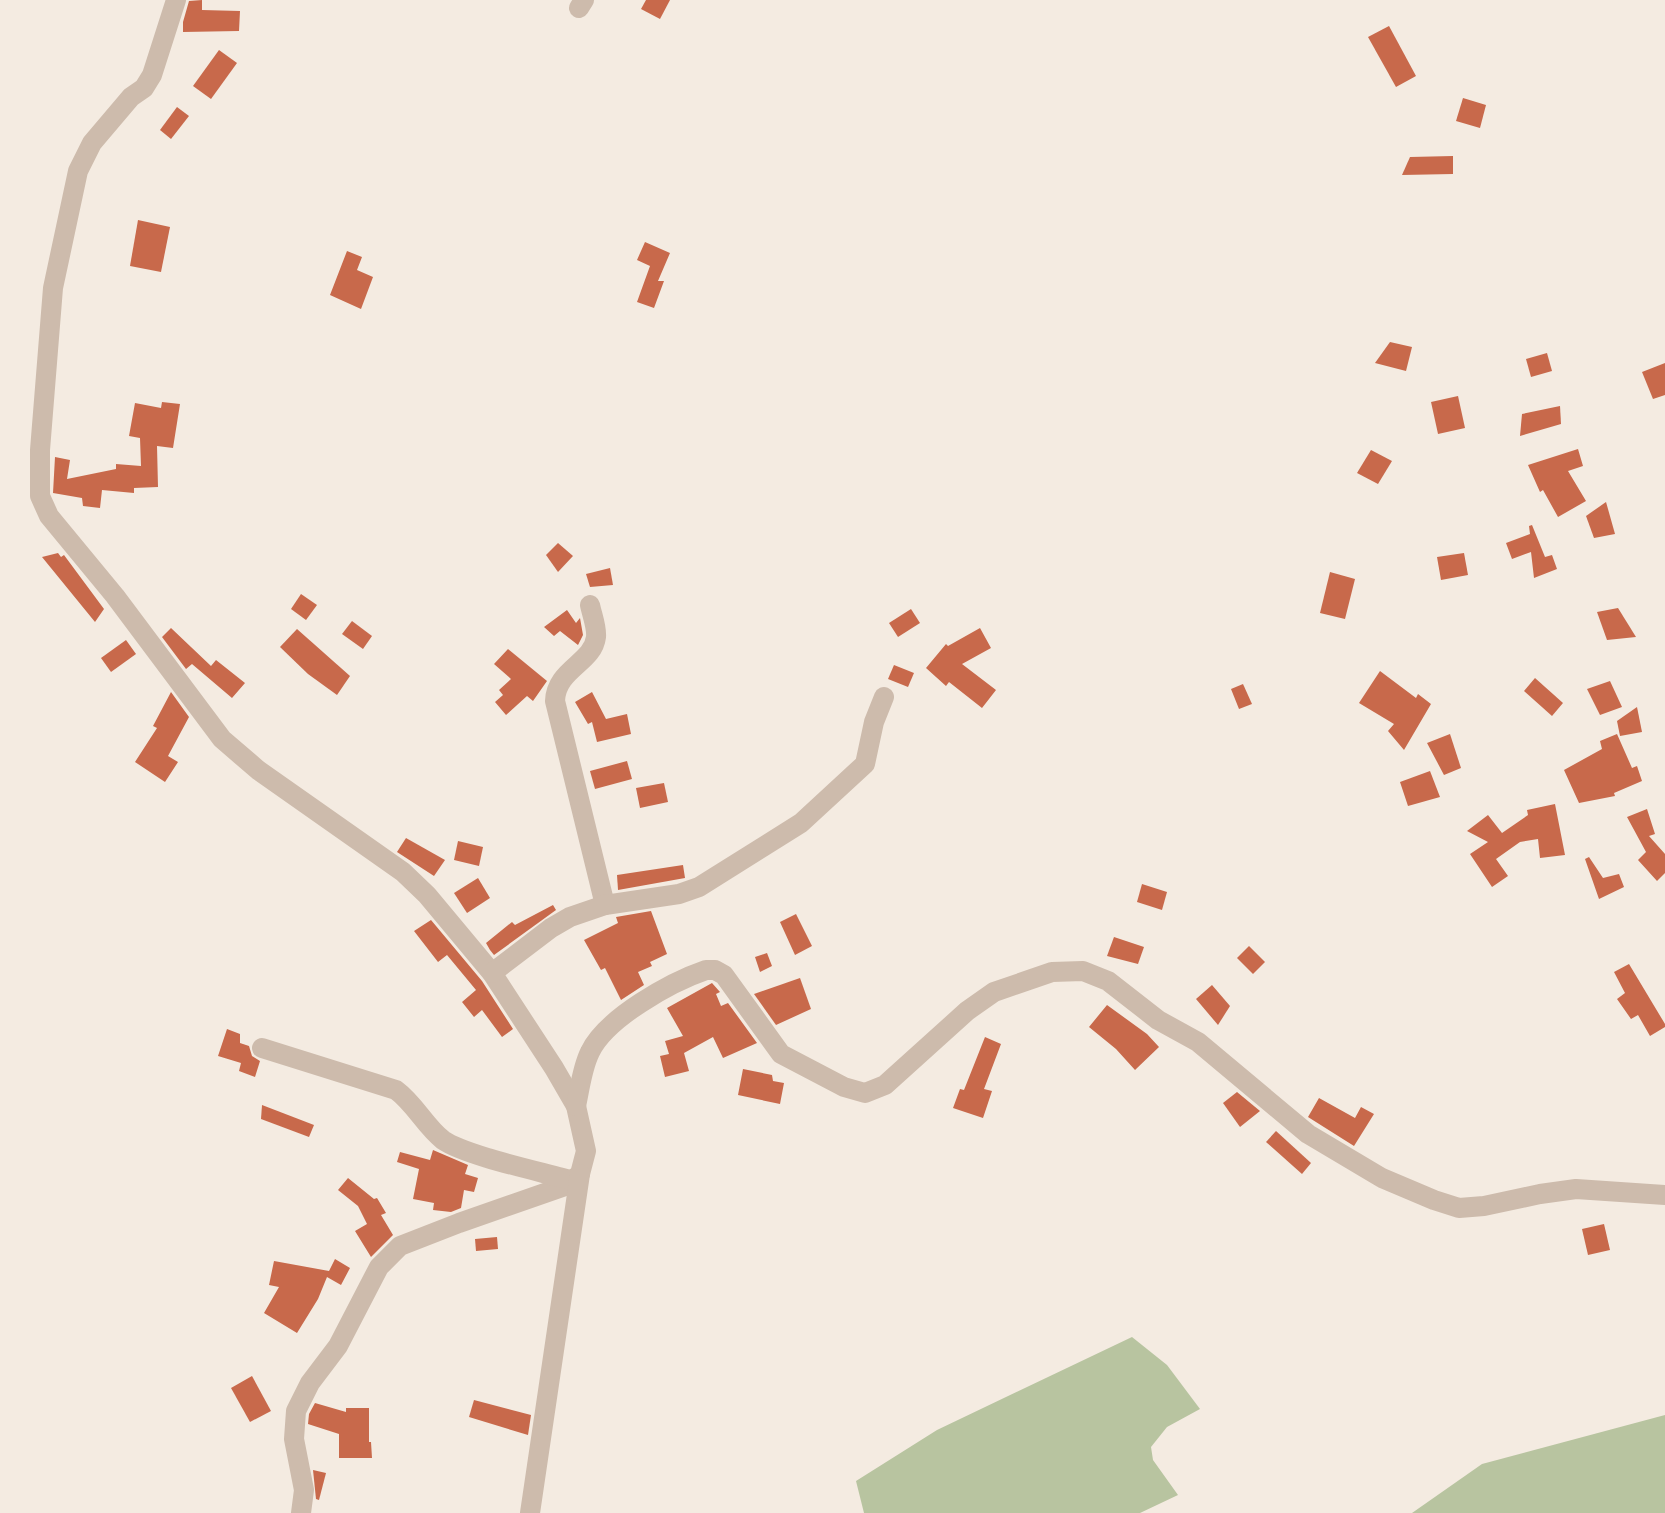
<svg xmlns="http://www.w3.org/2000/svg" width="1665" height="1513" viewBox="0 0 1665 1513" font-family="'Noto Sans',sans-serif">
<rect width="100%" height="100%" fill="#f4ebe1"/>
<g fill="#b8c4a0">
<path d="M1132,1337L1167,1365L1200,1409L1167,1427L1151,1447L1153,1460L1178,1495L1140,1513H864L856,1481L937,1430Z"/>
<path d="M1665,1415V1513H1412L1482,1464Z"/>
</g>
<g fill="#c8694b">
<path d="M202,0V10L240,11L239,31L183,32V22L189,1Z"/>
<path d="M646,0H670L660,19L641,9Z"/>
<path d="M1389,26L1416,76L1396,87L1368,37Z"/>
<path d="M219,50L237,63L211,99L193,86Z"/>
<path d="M1463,98L1486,105L1480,128L1456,121Z"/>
<path d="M177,107L189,116L171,139L160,130Z"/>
<path d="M1453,156V174L1402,175L1410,157Z"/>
<path d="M138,220L170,227L161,272L130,266Z"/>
<path d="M645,242L670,253L658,281H664L654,308L637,302L650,266L637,260Z"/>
<path d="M347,251L362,257L357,270L373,277L361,309L330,295Z"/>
<path d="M1390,342L1412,347L1406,371L1375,363Z"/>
<path d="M1547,353L1552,371L1531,377L1526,359Z"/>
<path d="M1665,363V395L1653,399L1642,372Z"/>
<path d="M1458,396L1465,428L1438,434L1431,402Z"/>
<path d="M162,402L180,404L173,448L157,446L158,487L134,488V493L102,490L100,508L83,506L82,498L53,493L55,457L70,460L67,479L116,469V464L141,466L140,438L129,436L135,403L161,408Z"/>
<path d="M1560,406L1561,424L1520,436L1522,414Z"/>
<path d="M1578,449L1583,466L1568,471L1586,501L1558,517L1543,490L1540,492L1528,465Z"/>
<path d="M1371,450L1392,461L1378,484L1357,473Z"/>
<path d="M1606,502L1615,534L1594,538L1586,516Z"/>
<path d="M1532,525L1545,557L1552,555L1557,569L1534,578L1531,552L1512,559L1506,543L1530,534L1529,526Z"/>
<path d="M558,543L573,556L558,572L546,555Z"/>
<path d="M58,553L61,557L64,555L104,609L95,622L42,557Z"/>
<path d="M1464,553L1468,575L1441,580L1437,557Z"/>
<path d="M610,568L613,585L590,587L586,574Z"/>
<path d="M1330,572L1355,579L1345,619L1320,613Z"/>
<path d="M301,594L317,605L306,620L291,609Z"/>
<path d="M1618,608L1636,637L1607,640L1597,612Z"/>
<path d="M911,609L920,623L898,637L889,623Z"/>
<path d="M567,610L576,623L580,618L583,635L578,645L560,631L554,636L544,627Z"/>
<path d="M352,621L372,636L363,649L342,634Z"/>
<path d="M171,628L211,666L216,660L245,683L232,698L192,664L186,669L162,637Z"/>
<path d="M980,628L991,648L962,664L996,690L982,708L949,682L946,686L926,668L946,644L948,646Z"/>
<path d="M297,629L350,676L337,695L308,674L280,647Z"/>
<path d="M126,640L136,654L111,672L101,658Z"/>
<path d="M508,649L547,681L533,701L527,696L506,715L495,702L503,695L499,690L511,679L494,664Z"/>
<path d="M894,665L914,673L908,687L888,679Z"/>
<path d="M1380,671L1416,698L1418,694L1431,704L1404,750L1388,731L1394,724L1359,703Z"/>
<path d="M1535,678L1563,703L1552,716L1524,691Z"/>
<path d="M1610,681L1622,707L1600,715L1587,689Z"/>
<path d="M1243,684L1252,704L1239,709L1231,689Z"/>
<path d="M171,692L189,717L168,756L178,762L165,782L135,762L157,728L153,726Z"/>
<path d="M592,692L606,719L627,714L631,734L597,742L592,722L588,724L575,702Z"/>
<path d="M1637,707L1642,732L1620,736L1617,721Z"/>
<path d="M1450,734L1461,768L1444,775L1427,743Z"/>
<path d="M1617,734L1632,768L1637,766L1642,781L1614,793L1615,796L1579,803L1564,770L1602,749L1600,741Z"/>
<path d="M627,761L632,779L595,789L590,771Z"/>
<path d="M1430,771L1440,797L1408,806L1400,782Z"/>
<path d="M664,783L668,802L640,808L636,788Z"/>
<path d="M1555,804L1565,855L1540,858L1538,839L1520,842L1496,859L1508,876L1492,887L1470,854L1488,842L1467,831L1488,815L1502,833L1528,815L1527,810Z"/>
<path d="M1647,809L1655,834L1649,836L1665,854V873L1657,881L1638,860L1646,852L1627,817Z"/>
<path d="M406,838L445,860L434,876L397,852Z"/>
<path d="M458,841L483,847L479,866L454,860Z"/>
<path d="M1589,857L1603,878L1619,874L1624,887L1599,899L1585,859Z"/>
<path d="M683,865L685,878L618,890L617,875Z"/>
<path d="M478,878L490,898L467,913L454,893Z"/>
<path d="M1142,884L1167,892L1162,910L1137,902Z"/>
<path d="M553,905L556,910L494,955L490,950L486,943L512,922L515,925Z"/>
<path d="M651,911L667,954L650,962L652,966L638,972L644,985L621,1000L605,968L601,970L584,940L618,923L616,917Z"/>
<path d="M796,914L812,946L795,955L780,922Z"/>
<path d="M431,920L482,981L513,1029L502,1037L482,1010L474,1017L462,1002L476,990L447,955L438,962L414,931Z"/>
<path d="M1114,937L1144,947L1138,964L1107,956Z"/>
<path d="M1249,946L1265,962L1253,974L1237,958Z"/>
<path d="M767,953L772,966L760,972L755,957Z"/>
<path d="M1629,964L1665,1024V1027L1650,1036L1638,1015L1631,1019L1617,999L1625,993L1614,972Z"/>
<path d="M800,978L811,1009L776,1025L754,994Z"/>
<path d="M712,983L720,992L716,994L721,1006L728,1003L757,1043L723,1058L713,1037L684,1053L689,1071L665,1077L660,1056L669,1054L665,1041L683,1036L667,1008Z"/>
<path d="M1212,985L1230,1006L1218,1025L1196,999Z"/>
<path d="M1107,1005L1147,1034L1159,1047L1135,1070L1116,1049L1089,1027Z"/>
<path d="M227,1029L240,1034V1043L249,1046L252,1056L260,1061L255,1077L239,1071L241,1063L218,1056Z"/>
<path d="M985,1037L1001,1044L984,1089L992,1091L983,1118L953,1108L960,1089L964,1090Z"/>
<path d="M743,1069L772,1075L773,1081L784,1083L780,1104L738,1095Z"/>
<path d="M1237,1092L1260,1111L1240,1127L1223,1103Z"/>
<path d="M1319,1098L1355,1118L1361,1107L1374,1114L1354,1146L1308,1117Z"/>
<path d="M262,1105L314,1125L309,1137L261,1119Z"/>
<path d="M1276,1131L1311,1163L1302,1174L1266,1142Z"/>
<path d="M433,1150L468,1165L465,1174L478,1178L474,1192L464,1190L461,1208L451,1212L433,1210L434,1203L413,1199L419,1169L397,1162L400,1152L430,1160Z"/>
<path d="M348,1178L374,1199L377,1198L386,1213L381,1215L393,1235L371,1257L355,1231L367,1224L358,1206L338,1190Z"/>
<path d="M1604,1224L1610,1250L1588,1255L1582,1229Z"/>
<path d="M497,1237L498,1249L476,1251L475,1239Z"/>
<path d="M335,1259L350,1268L341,1285L327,1277L318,1299L297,1333L264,1313L279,1287L269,1285L274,1261L329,1271Z"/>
<path d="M252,1376L271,1411L250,1422L231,1388Z"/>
<path d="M474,1400L531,1415L528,1435L469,1417Z"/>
<path d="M315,1403L346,1412V1408H369V1442H371L372,1458H339V1434L308,1424L309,1414Z"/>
<path d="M313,1470L326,1473L319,1500L316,1499Z"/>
</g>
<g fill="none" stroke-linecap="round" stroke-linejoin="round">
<g stroke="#cdbbac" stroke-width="20">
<path d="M176,0L152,75L144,88L131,97L92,143L78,171L53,288L40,450V496L49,516L115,596L222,739L258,770L403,872L427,895L492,973L554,1068L576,1106L586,1151L580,1174L565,1186L459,1223L400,1246L379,1267L338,1346L310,1383L296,1411L294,1439L304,1490L301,1513"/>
<path d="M579,8L584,0"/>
<path d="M590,605C592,615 597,627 596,637C593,663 556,669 555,701L605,905"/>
<path d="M492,973L551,928L570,917L605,905L679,894L699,887L801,823L865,764L874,722L884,697"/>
<path d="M262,1048L396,1090C415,1104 425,1126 443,1140C466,1156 543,1172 574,1181"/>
<path d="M576,1106C580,1088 582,1068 590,1052C606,1018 671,982 706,970H715L724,975L781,1054L844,1087L865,1093L885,1085L967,1011L994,992L1052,972L1083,971L1108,981L1158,1020L1198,1042L1308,1134L1382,1178L1434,1200L1459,1208L1484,1206L1540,1194L1576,1189L1665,1195"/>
<path d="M530,1513L580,1174"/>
</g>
</g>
</svg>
